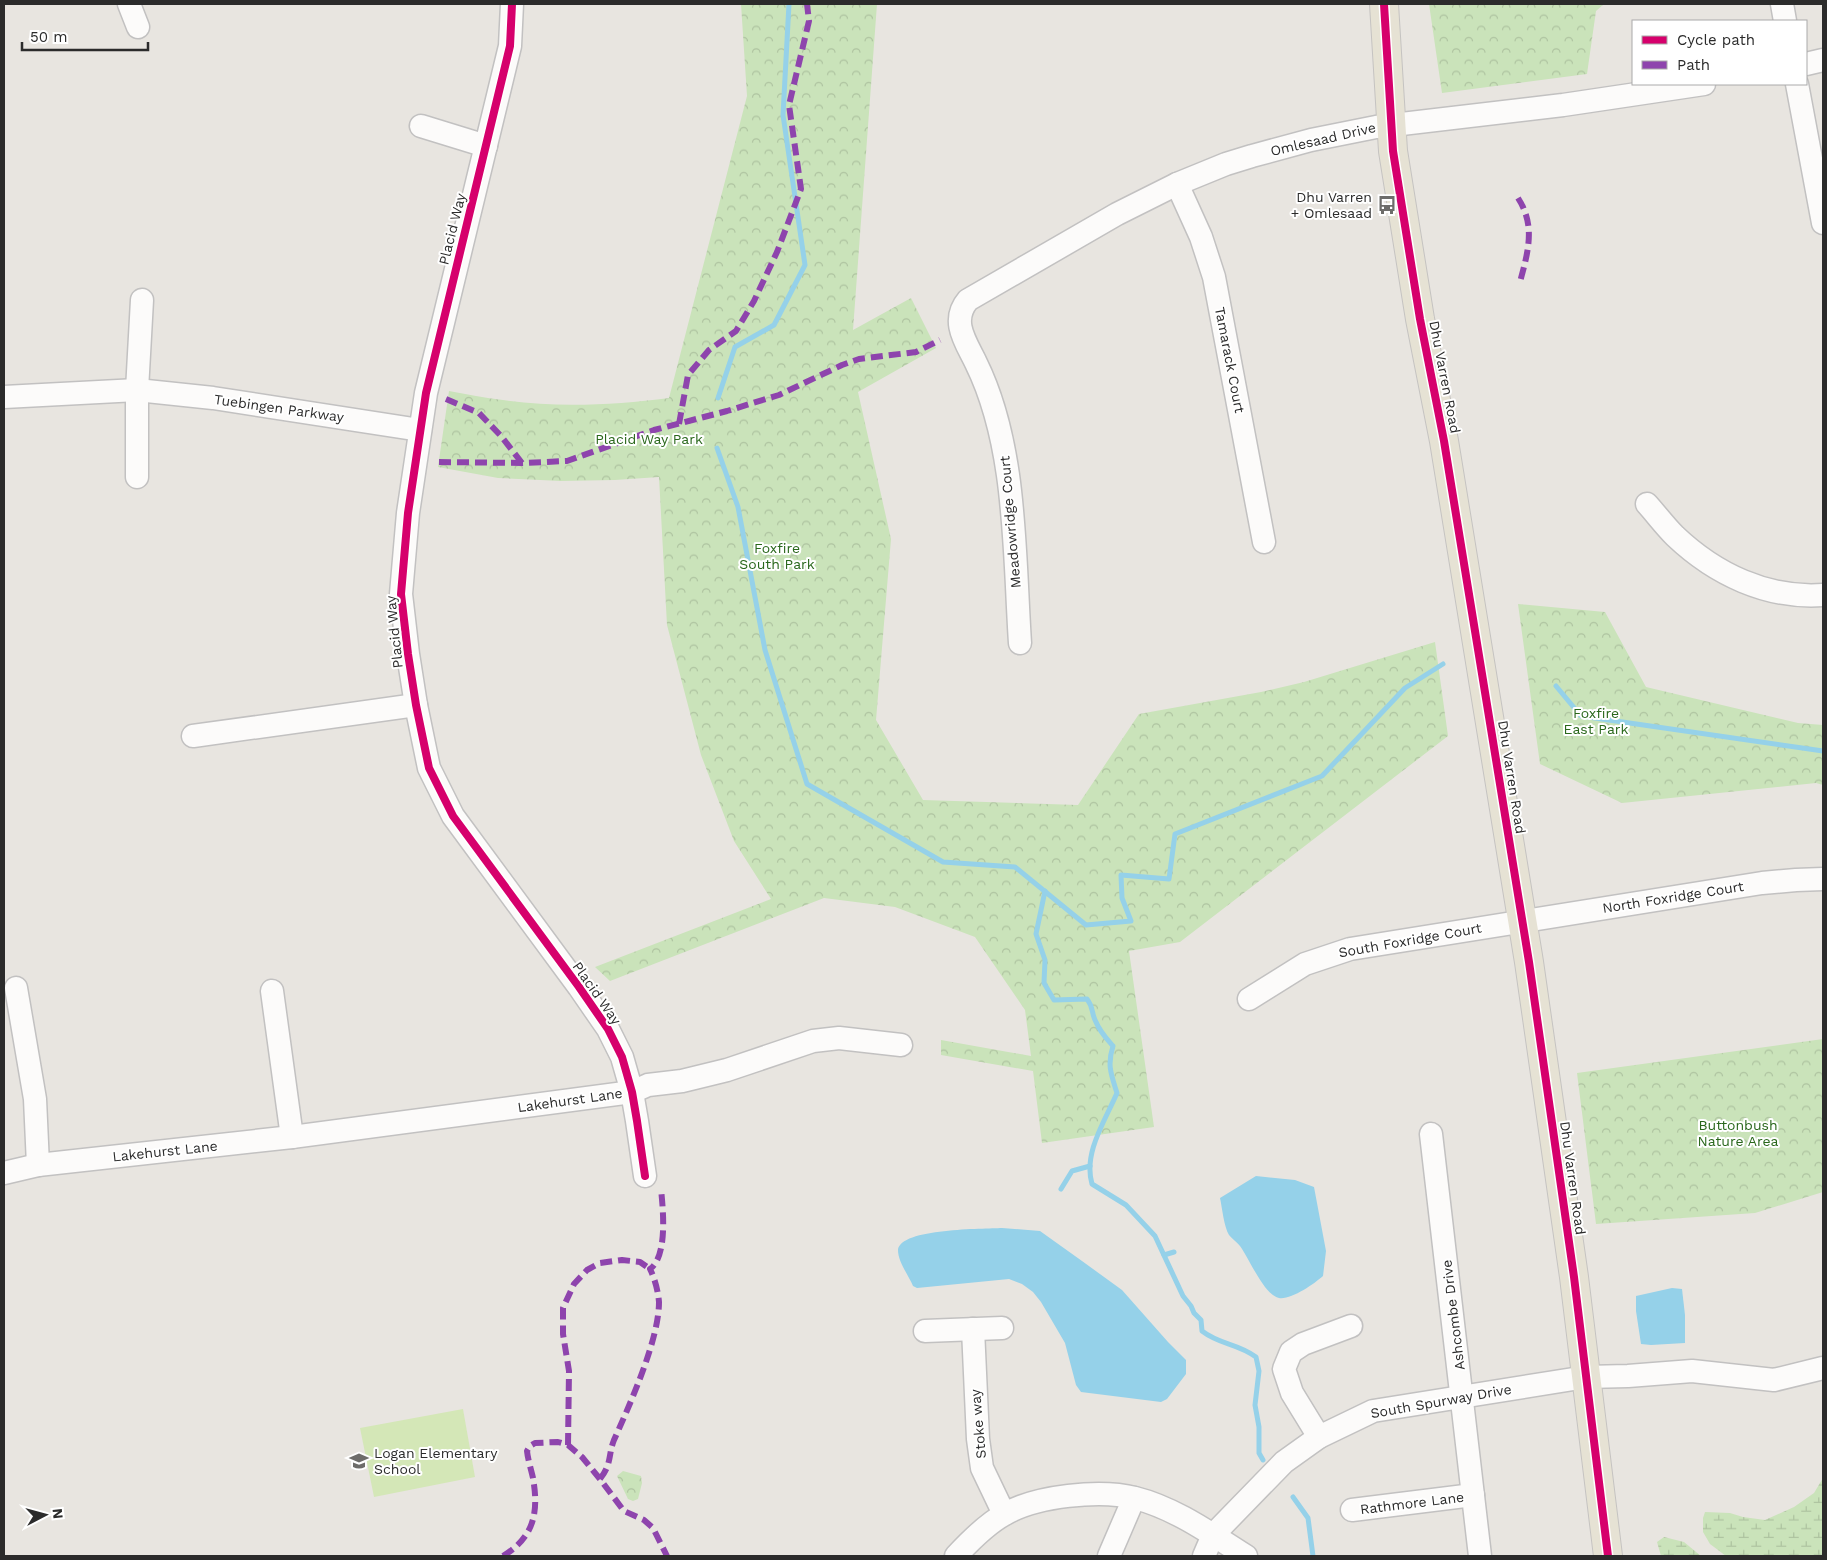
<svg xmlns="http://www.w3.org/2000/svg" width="1827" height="1560" viewBox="0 0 1827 1560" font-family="'Work Sans',sans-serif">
<defs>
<pattern id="forest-crowns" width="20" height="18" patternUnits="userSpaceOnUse" patternTransform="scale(1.25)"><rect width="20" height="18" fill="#cae3ba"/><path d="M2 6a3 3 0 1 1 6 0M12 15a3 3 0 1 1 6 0" fill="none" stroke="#aec3a0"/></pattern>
<pattern id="wetland-marsh" width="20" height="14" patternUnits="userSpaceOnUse" patternTransform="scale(1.25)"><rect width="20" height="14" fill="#cae3ba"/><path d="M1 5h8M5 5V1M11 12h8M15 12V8" fill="none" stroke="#aec3a0"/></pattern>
</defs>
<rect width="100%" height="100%" fill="#e8e5e0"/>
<g fill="url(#forest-crowns)">
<path d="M741,4H877L853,330L911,298L936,348L858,392L891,539L876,720L923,800L1078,805L1139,714L1261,692L1304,682L1435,642L1448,736L1180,942L1129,951L1154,1127L1042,1143L1033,1071L941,1055V1040L1031,1056L1025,1010L975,937L895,907L824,898L610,981L595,967L771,899L734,841L701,755L667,625L659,477L615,480L561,481L498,478L438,467L449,391C467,394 485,398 503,400C557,408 615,405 669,398L747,96Z"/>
<path d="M1429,4H1604L1596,11L1587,74L1442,93Z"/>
<path d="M1518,604L1605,612L1646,687L1798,723L1823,725V785L1816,783L1622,803L1540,764Z"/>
<path d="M1823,1039V1192L1755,1213L1596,1224L1577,1073Z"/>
<path d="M623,1471L641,1476L642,1483L638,1499L633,1501L628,1499L617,1476Z"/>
</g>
<g fill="url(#wetland-marsh)">
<path d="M1823,1478V1556H1726L1710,1544L1703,1532V1518L1705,1512L1730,1513L1743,1517L1765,1520L1794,1507L1814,1493Z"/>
<path d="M1664,1537L1684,1542L1701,1556H1661L1657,1542Z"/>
</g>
<path fill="#d4e7b7" d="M463,1409L475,1477L374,1497L360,1428Z"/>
<g fill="#95d1e9">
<path d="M1256,1176L1295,1180L1314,1187L1326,1251L1323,1276C1314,1284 1291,1300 1279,1298C1264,1295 1249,1258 1240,1246C1237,1242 1232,1239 1229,1235C1224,1227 1222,1207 1220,1198Z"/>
<path d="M1002,1228L1040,1231L1082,1261L1122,1290L1168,1342L1186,1360V1374L1167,1399L1161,1402L1081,1392L1076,1385L1065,1343L1041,1302L1033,1292L1022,1284L1009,1279L917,1288L913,1286C909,1276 898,1262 898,1250C900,1228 984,1229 1002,1228Z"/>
<path d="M1672,1288L1682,1289L1685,1315V1343L1651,1345L1641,1344L1636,1311V1296Z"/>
</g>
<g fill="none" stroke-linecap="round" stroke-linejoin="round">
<g stroke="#95d1e9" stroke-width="5">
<path d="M718,398L735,347L774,325L805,265L783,115L789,4"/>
<path d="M717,448L738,507L765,650L807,784L943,862L1015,867L1086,925L1131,921L1122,898L1121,875L1169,879L1175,834L1322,776L1405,688L1443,664"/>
<path d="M1556,686L1581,716L1823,751"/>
<path d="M1045,891L1036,934L1045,960L1044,983L1054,1000L1087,999C1094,1008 1091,1013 1096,1022C1100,1032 1106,1038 1113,1046C1107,1065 1111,1074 1117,1093C1105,1121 1083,1153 1092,1184L1126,1205L1155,1236L1183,1296L1191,1306L1194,1313L1201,1320L1202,1331C1220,1345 1237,1343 1256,1357L1259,1371L1255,1405L1259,1427V1453L1263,1460"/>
<path d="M1061,1189L1072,1171L1090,1166"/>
<path d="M1164,1255L1174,1252"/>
<path d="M1293,1497L1308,1518L1313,1556"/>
</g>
<g stroke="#c2c1c1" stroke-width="25">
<g id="minor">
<path d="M129,4L138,27"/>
<path d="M512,4L510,46L426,393L408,513L401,594L408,654L416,705L429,768L453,816L579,987L608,1029L622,1057L632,1092L637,1121L645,1176"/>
<path d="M1782,4L1785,21"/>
<path d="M1806,64L1823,60"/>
<path d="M1797,84L1823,223"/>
<path d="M421,126L486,146"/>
<path d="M1177,184L1201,237L1214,277L1264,542"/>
<path d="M4,397L137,390L213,398L420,430"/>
<path d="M137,477V390L142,300"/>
<path d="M1647,504C1656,514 1665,526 1675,536C1715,574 1767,599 1823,595"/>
<path d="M1020,643C1014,553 1017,446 976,363C966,342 950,321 968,300L1117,214L1177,184L1226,164L1252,156L1311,140L1376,127L1563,105L1704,84"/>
<path d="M193,736L416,705"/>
<path d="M16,988L35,1099L38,1165"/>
<path d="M272,991L292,1137"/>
<path d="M1249,999L1305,964L1350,949L1762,883L1796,880L1823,879"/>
<path d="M1431,1134L1480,1556"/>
<path d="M4,1173L38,1165L292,1137L632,1092L648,1085L682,1081L727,1070L813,1041L839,1038L901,1045"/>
<path d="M973,1329L978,1439L982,1468L1004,1514"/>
<path d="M925,1331L1002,1328"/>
<path d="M1319,1437L1292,1393L1284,1369L1291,1352L1303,1344L1351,1326"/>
<path d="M1352,1510L1473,1495"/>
<path d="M956,1556C969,1542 988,1523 1005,1514C1036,1496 1100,1489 1135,1498C1175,1508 1211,1534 1246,1556"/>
<path d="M1109,1556L1134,1498"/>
<path d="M1204,1556L1213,1535L1284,1462L1319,1437L1373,1411L1586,1377L1628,1376L1692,1371L1774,1380L1823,1368"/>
</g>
</g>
<g stroke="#c5c3c1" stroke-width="30">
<path id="major" d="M1384,4L1393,151L1420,319L1444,441L1529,962L1574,1277L1608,1556"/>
</g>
<use href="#minor" stroke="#fcfbfa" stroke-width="22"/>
<use href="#major" stroke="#e6e2d4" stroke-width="28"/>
<g stroke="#8e44ad" stroke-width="6" stroke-dasharray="12 6" stroke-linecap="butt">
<path d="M1518,198C1536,226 1528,252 1520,282"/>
<path d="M446,399L479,413L501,436L522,463"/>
<path d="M679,424L688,375L709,350L736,331L754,301L777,252L801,189L789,105L809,21L807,4"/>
<path d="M439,462L522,463L567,461L654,430L727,411L779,395L842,365L859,359L916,352L940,340"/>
<path d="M568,1445L569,1371L563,1334V1308L574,1284L587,1270L600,1263L622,1260L640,1262L650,1269"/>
<path d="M600,1479C612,1464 608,1455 614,1440C630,1404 659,1340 659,1302C658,1291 655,1279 650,1269C668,1256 663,1209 661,1189"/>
<path d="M503,1556C534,1537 539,1513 533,1478C531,1469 528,1460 527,1451L530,1446L535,1443L558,1442L568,1445L582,1457L600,1479L624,1511L644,1520L653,1528L667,1556"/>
</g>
<g stroke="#fff" stroke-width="11">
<g id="cycleway">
<path d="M512,4L510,46L426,393L408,513L401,594L408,654L416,705L429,768L453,816L579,987L608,1029L622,1057L632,1092L637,1121L645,1176"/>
<path d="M1384,4L1393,151L1420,319L1444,441L1529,962L1574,1277L1608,1556"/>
</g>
</g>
<use href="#cycleway" stroke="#d6006c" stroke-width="8"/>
</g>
<defs>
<g id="bus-bare" transform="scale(1.5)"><path d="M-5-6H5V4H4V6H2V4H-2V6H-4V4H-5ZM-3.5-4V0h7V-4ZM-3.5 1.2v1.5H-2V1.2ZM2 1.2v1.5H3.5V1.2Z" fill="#6d6c6a" stroke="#fff" stroke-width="2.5" paint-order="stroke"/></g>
<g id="school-bare" transform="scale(1.5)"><path d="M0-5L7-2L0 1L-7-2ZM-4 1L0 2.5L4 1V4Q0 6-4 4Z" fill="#6d6c6a" stroke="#fff" stroke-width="2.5" paint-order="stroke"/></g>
</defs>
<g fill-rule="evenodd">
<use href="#bus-bare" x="1387" y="205"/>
<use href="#school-bare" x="359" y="1461"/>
</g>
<g text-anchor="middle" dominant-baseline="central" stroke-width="4" stroke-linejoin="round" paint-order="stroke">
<g font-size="14" fill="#2b2b2b" stroke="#fff">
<text transform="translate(1323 139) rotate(-13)">Omlesaad Drive</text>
<text transform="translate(452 229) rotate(-76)">Placid Way</text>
<text transform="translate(1230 360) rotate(79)">Tamarack Court</text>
<text transform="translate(1445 377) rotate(79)">Dhu Varren Road</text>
<text transform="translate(279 408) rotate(8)">Tuebingen Parkway</text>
<text transform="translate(1010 522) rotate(-95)">Meadowridge Court</text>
<text transform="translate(394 632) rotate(-96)">Placid Way</text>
<text transform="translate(1512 777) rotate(81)">Dhu Varren Road</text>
<text transform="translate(1673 897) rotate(-9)">North Foxridge Court</text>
<text transform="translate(1410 940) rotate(-10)">South Foxridge Court</text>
<text transform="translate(597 993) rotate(55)">Placid Way</text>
<text transform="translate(570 1100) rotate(-8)">Lakehurst Lane</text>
<text transform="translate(165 1151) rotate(-6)">Lakehurst Lane</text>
<text transform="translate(1573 1178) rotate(82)">Dhu Varren Road</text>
<text transform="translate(1453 1315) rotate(-97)">Ashcombe Drive</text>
<text transform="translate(1441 1401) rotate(-10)">South Spurway Drive</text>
<text transform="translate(978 1424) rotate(-95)">Stoke way</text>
<text transform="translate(1412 1503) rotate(-7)">Rathmore Lane</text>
</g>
<g font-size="14" fill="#2b2b2b" stroke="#fff" text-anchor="end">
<text x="1372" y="197">Dhu Varren<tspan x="1372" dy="16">+ Omlesaad</tspan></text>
<text x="374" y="1453" text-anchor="start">Logan Elementary<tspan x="374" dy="16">School</tspan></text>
</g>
<g font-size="14" fill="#29671b" stroke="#fff">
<text x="649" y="439">Placid Way Park</text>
<text x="777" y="548">Foxfire<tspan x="777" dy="16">South Park</tspan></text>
<text x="1596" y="713">Foxfire<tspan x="1596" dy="16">East Park</tspan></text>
<text x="1738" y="1125">Buttonbush<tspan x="1738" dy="16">Nature Area</tspan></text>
</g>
</g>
<rect width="1827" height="1560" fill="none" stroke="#2b2b2b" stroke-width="10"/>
<rect x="1632" y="20" width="175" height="65" fill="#ffffff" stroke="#aaaaaa"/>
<rect x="1642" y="36" width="25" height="8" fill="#d6006c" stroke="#aaaaaa"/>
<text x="1677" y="45" font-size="15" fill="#2b2b2b">Cycle path</text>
<rect x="1642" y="61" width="25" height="8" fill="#8e44ad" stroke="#aaaaaa"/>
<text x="1677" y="70" font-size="15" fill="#2b2b2b">Path</text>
<g transform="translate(45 1515) rotate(84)" stroke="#ffffff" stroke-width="4" paint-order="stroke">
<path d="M0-4L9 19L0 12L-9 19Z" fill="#2b2b2b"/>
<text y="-8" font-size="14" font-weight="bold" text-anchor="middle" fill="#2b2b2b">N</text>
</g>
<path d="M22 42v8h126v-8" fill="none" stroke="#2b2b2b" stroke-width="2.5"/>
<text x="30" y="42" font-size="15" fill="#2b2b2b" stroke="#ffffff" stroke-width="4" paint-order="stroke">50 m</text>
</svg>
